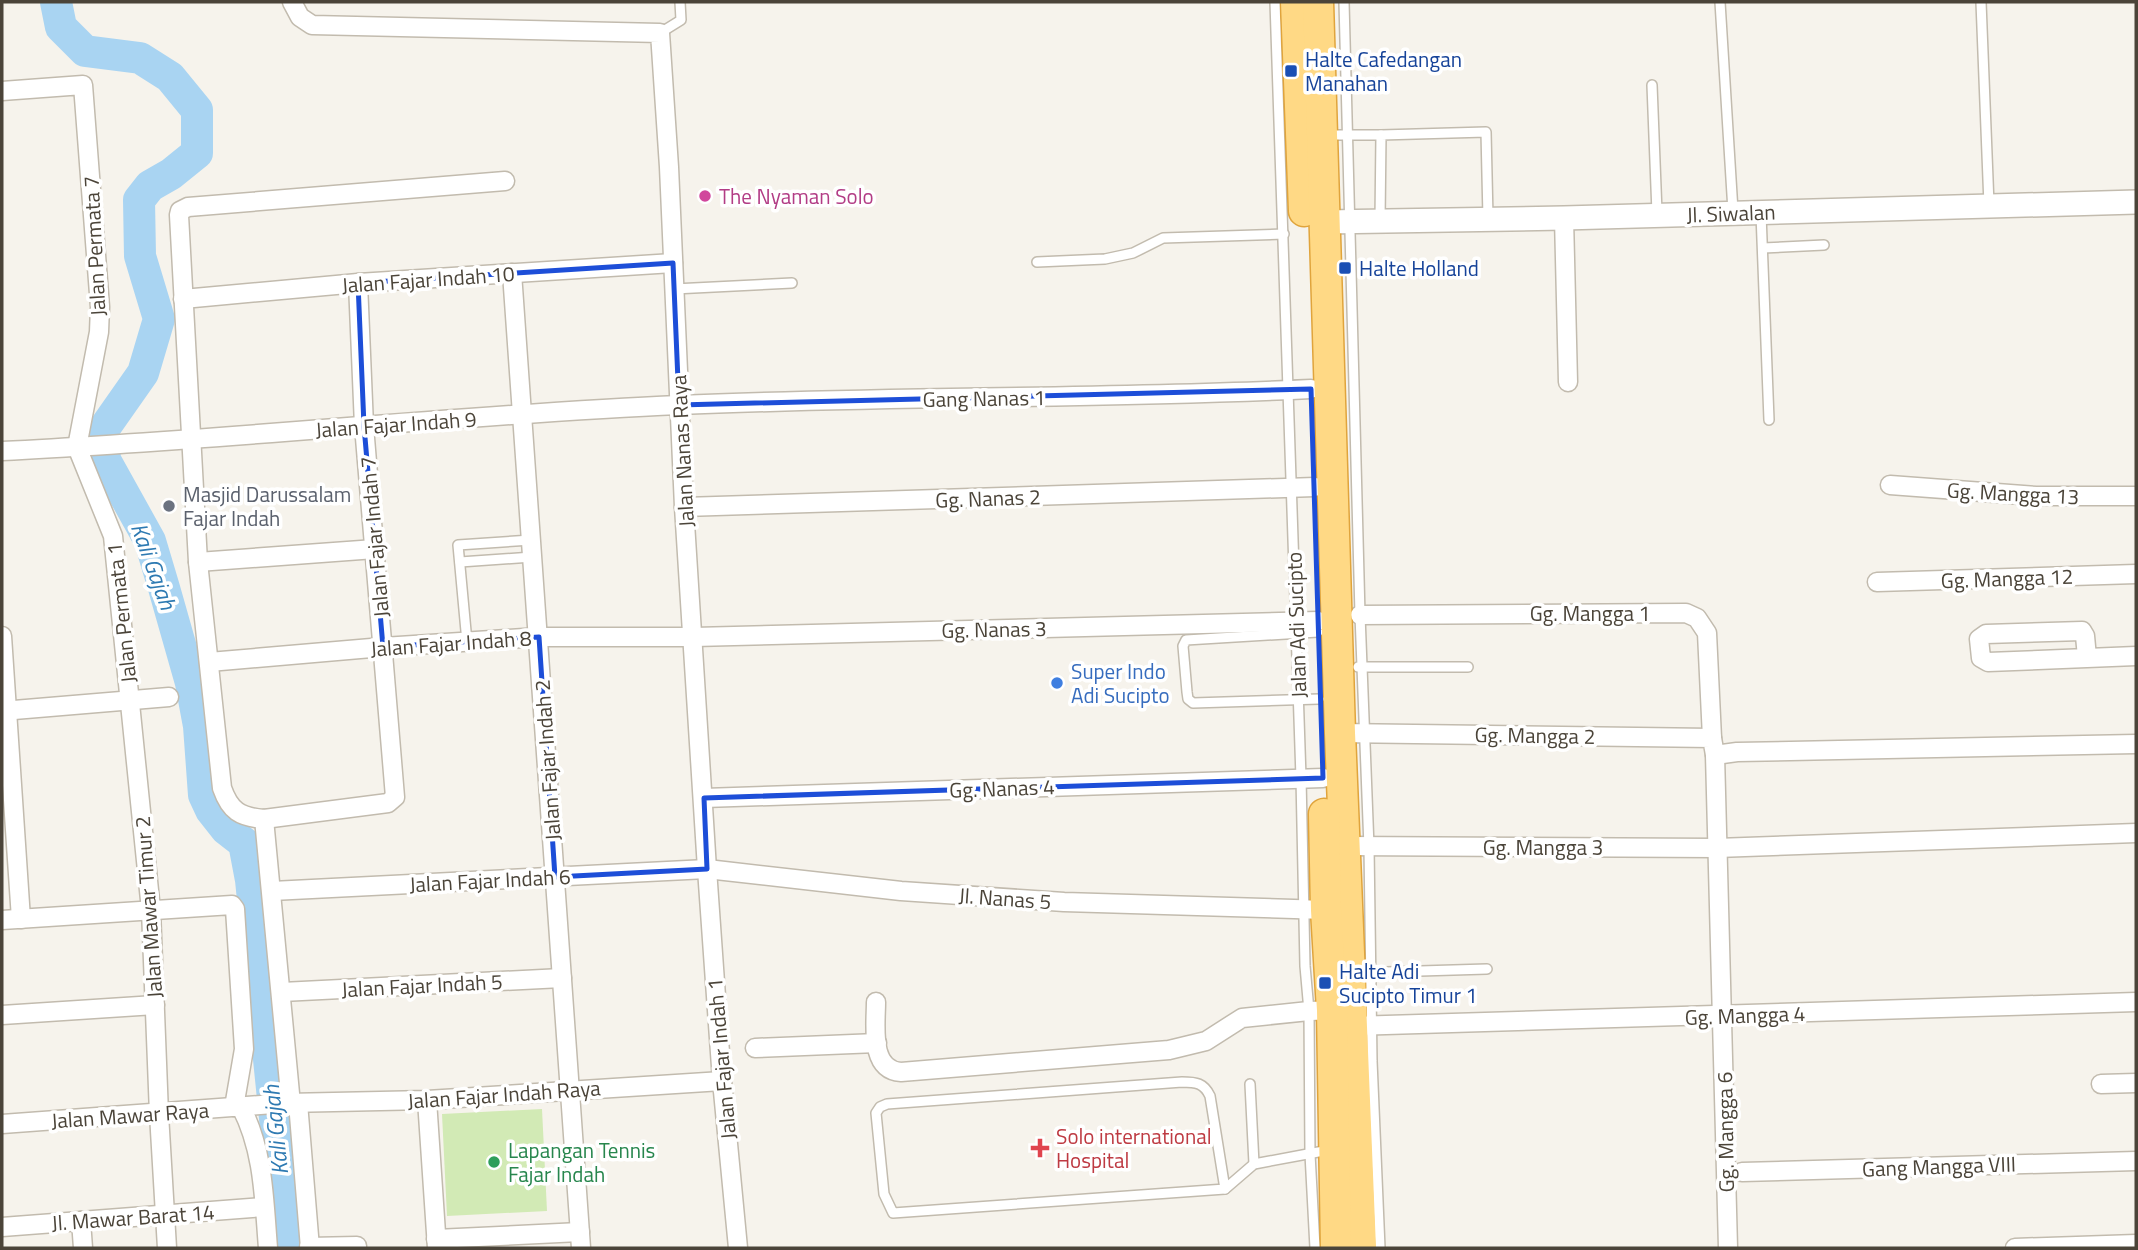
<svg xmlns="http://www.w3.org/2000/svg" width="2138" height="1250" viewBox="0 0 2138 1250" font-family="'Titillium Web',sans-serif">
<rect width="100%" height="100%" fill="#f6f3ec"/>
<path fill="#d2eab5" d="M542,1109L547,1211L447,1216L442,1114Z"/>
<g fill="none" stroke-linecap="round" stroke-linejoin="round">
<path stroke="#a9d4f2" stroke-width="32" d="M56,2L61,27L85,51L140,58L170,77L197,110V153L171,174L150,186L139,200L140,256L159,319L143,373L103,430L105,460L150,541L164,588L191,683L199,726L204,795L211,810L226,829L244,843L251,880L288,1248"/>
<g stroke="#c2bbae" stroke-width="12">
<g id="service">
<path d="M1275,2L1301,778L1305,966L1309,1011L1310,1154L1315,1248"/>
<path d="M1344,2L1360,615L1369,847L1372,1061L1380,1248"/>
<path d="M1720,2L1733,211"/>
<path d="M1981,2L1989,205"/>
<path d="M660,33L681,20L680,2"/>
<path d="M1652,85L1657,213"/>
<path d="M1327,135H1381"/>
<path d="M1761,214L1769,420"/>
<path d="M1380,220L1381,135L1486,132L1488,218"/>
<path d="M1763,248L1824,245"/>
<path d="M1037,262L1105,259L1133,253L1163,238L1284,234"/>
<path d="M674,289L792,283"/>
<path d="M460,562L532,557"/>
<path d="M1318,632L1186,640L1183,646L1187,692L1188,699L1193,703L1319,699"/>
<path d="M467,642L458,545L531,540"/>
<path d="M1358,667H1468"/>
<path d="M1353,973L1487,969"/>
<path d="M1182,1082C1196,1082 1204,1083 1210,1096L1225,1189L893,1213L884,1194L876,1113L880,1107L887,1104Z"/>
<path d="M1250,1084L1254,1164"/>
<path d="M1225,1189L1254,1164L1329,1150"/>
</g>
</g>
<g stroke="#c2bbae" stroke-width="21">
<g id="minor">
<path d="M292,2L300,17L312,25L660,33L669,167L684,507L707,869L722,1081L738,1248"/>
<path d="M2,91L83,85L100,307L99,332L77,447L113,536L151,910L159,1114L167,1248"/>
<path d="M1564,218L1568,382"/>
<path d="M512,273L581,1248"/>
<path d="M358,283L364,426L395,797L388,803L264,819C240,817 230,811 222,788L198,562L179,215L180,211L188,207L505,181"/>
<path d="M183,299L358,283L673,263"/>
<path d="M2,451C228,440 453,415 679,405C889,396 1101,399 1311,389"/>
<path d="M1890,485L2036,496H2136"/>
<path d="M684,507L1315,487"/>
<path d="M198,562L375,549"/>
<path d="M1877,582L2136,574"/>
<path d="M1360,615L1686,613L1697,618L1707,633L1712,738"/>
<path d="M2,636L21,919"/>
<path d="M2087,657L2085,636L2082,631L1986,634L1979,639L1981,658L1988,662L2136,656"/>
<path d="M209,662L383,647L539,637H694L1318,621"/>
<path d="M2,711L169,697"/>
<path d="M1340,733L1712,738L1715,755L1728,1248"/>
<path d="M1715,755L1737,752L2136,744"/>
<path d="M704,798L1323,778"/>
<path d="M264,819L291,1104"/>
<path d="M1345,846L1717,848L2136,833"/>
<path d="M272,891L707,869L901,891L1064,902L1326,910"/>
<path d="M2,920L232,905L235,909L244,1049L234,1107"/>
<path d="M282,992L562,978"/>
<path d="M876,1002C876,1025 869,1070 901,1072L1169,1050L1206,1041L1242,1018L1309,1011L1340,1010"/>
<path d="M2,1015L155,1005"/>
<path d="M1353,1026L2136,1002"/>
<path d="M755,1048L877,1043"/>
<path d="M2101,1084L2136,1083"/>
<path d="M427,1100L437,1248"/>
<path d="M298,1103L310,1248"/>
<path d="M241,1107C264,1151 264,1200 268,1248"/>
<path d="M2,1124L287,1103L427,1100L722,1081"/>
<path d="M1742,1172L2136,1161"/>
<path d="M81,1221L83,1248"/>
<path d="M2,1227L264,1207"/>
<path d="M436,1239L580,1232"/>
<path d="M309,1247L357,1246"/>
<path d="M2015,1248L2136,1244"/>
</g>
</g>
<g stroke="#c2bbae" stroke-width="26">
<path id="tertiary" d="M1325,222L1564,218L2136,202"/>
</g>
<g stroke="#e0a43c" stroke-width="33">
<g id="trunk">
<path d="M1296,2L1304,211"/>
<path d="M1318,2L1340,733L1361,1248"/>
<path d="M1324,814L1326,910L1332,1010L1336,1248"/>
</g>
</g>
<use href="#service" stroke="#fff" stroke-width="9"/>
<use href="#minor" stroke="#fff" stroke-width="18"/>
<use href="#tertiary" stroke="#fff" stroke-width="23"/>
<use href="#trunk" stroke="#ffd985" stroke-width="30"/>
</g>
<path fill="none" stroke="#1d4ed8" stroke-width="5" stroke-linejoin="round" d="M673,263L679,405L1311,389L1323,778L704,798L707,869L555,877L539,637L383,647L364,426L358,283Z"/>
<g fill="#1a4fb4" stroke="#fff" stroke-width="2.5">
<rect x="1284" y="64" width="14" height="14" rx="3.5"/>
<rect x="1338" y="261" width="14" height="14" rx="3.5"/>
<rect x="1318" y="976" width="14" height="14" rx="3.5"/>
</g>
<circle fill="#d1479c" stroke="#fff" stroke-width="2.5" cx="705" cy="196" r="7"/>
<circle fill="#6b7280" stroke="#fff" stroke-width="2.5" cx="169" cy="506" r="7"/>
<circle fill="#3f7fe0" stroke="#fff" stroke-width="2.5" cx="1057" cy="683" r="7"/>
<path fill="#e0444e" stroke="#fff" stroke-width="2.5" d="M1036.5 1137.5h7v7h7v7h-7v7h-7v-7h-7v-7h7z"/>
<circle fill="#2e9e5b" stroke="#fff" stroke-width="2.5" cx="494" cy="1162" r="7"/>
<g text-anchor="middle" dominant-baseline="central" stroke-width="7" stroke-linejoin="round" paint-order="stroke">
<g font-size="21" fill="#164399" stroke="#fff" text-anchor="start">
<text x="1305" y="59">Halte Cafedangan<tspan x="1305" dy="24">Manahan</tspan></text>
<text x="1359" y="268">Halte Holland</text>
<text x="1339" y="971">Halte Adi<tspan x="1339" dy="24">Sucipto Timur 1</tspan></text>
</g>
<g font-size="21" fill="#b23c85" stroke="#fff" text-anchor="start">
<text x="719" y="196">The Nyaman Solo</text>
</g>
<g font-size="21" fill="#4b4439" stroke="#fff">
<text transform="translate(1731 213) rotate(-2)">Jl. Siwalan</text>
<text transform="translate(94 246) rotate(-93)">Jalan Permata 7</text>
<text transform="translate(428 279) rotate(-4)">Jalan Fajar Indah 10</text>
<text transform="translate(984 398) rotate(-1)">Gang Nanas 1</text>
<text transform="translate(396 424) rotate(-4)">Jalan Fajar Indah 9</text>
<text transform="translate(682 451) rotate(-93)">Jalan Nanas Raya</text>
<text transform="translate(2013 493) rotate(3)">Gg. Mangga 13</text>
<text transform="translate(988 498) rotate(-2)">Gg. Nanas 2</text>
<text transform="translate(374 537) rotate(-95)">Jalan Fajar Indah 7</text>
<text transform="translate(2007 578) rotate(-2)">Gg. Mangga 12</text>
<text transform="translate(121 613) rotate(-96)">Jalan Permata 1</text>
<text x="1590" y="613">Gg. Mangga 1</text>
<text transform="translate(1296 625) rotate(-92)">Jalan Adi Sucipto</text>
<text transform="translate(994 629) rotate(-1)">Gg. Nanas 3</text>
<text transform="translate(451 643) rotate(-4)">Jalan Fajar Indah 8</text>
<text transform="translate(1535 735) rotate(1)">Gg. Mangga 2</text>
<text transform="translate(547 760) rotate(-94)">Jalan Fajar Indah 2</text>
<text transform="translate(1002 788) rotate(-2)">Gg. Nanas 4</text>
<text x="1543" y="847">Gg. Mangga 3</text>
<text transform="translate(490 880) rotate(-3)">Jalan Fajar Indah 6</text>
<text transform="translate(1005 898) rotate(4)">Jl. Nanas 5</text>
<text transform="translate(148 907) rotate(-94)">Jalan Mawar Timur 2</text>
<text transform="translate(422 985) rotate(-3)">Jalan Fajar Indah 5</text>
<text transform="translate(1745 1015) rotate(-2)">Gg. Mangga 4</text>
<text transform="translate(721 1059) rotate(-95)">Jalan Fajar Indah 1</text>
<text transform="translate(504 1094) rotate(-4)">Jalan Fajar Indah Raya</text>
<text transform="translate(130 1115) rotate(-4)">Jalan Mawar Raya</text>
<text transform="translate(1725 1132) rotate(-91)">Gg. Mangga 6</text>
<text transform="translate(1939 1166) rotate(-2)">Gang Mangga VIII</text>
<text transform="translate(133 1217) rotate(-4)">Jl. Mawar Barat 14</text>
</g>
<g font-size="21" fill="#5b616d" stroke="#fff" text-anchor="start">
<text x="183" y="494">Masjid Darussalam<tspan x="183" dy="24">Fajar Indah</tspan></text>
</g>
<g font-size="21" fill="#366cbe" stroke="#fff" text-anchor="start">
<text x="1071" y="671">Super Indo<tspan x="1071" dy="24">Adi Sucipto</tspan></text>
</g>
<g font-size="21" fill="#be3a42" stroke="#fff" text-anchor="start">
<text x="1056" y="1136">Solo international<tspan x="1056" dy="24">Hospital</tspan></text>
</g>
<g font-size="21" fill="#27864d" stroke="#fff" text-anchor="start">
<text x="508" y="1150">Lapangan Tennis<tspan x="508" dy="24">Fajar Indah</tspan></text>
</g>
<g font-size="23" font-style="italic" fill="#2e7ab2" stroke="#fff">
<text transform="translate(154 566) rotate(70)">Kali Gajah</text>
<text transform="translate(275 1130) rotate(-96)">Kali Gajah</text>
</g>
</g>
<rect width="2138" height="1250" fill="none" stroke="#4b4439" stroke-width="7"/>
</svg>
